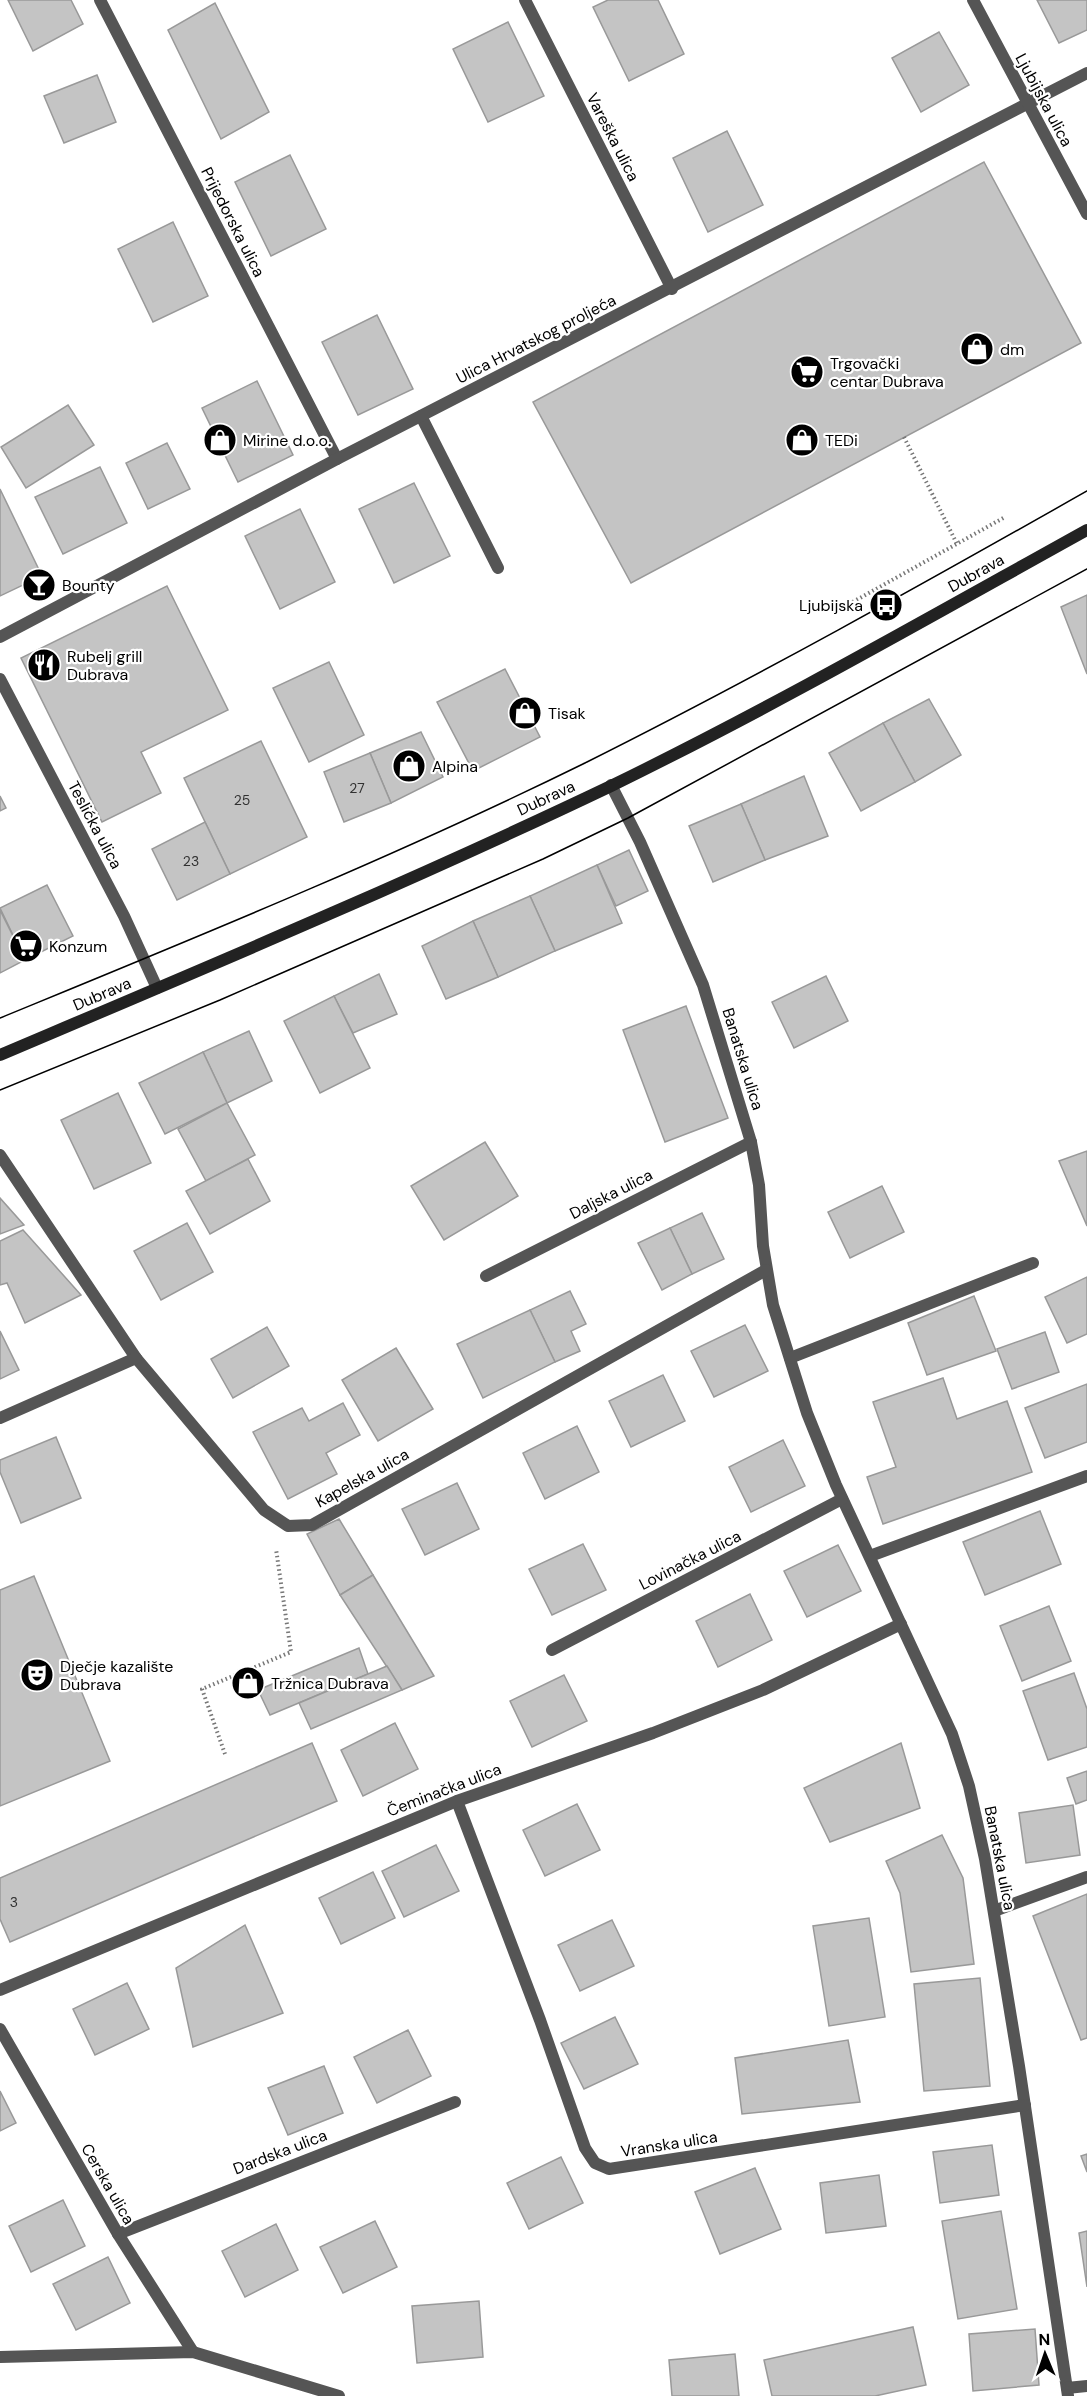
<svg xmlns="http://www.w3.org/2000/svg" width="1087" height="2396" viewBox="0 0 1087 2396" font-family="'DM Sans',sans-serif">
<rect width="100%" height="100%" fill="#fff"/>
<g fill="#c4c4c4" stroke="#999" stroke-width="1.5">
<path d="M8,0H71L83,24L33,51Z"/>
<path d="M608,0H658L684,54L629,81L593,7Z"/>
<path d="M1037,0H1087V30L1059,43Z"/>
<path d="M215,3L269,112L221,139L168,30Z"/>
<path d="M508,22L544,96L488,122L453,49Z"/>
<path d="M939,32L969,85L921,112L892,58Z"/>
<path d="M97,75L116,122L64,143L44,96Z"/>
<path d="M727,131L763,205L708,232L673,158Z"/>
<path d="M290,155L326,229L271,256L235,182Z"/>
<path d="M984,162L1081,343L631,583L533,402Z"/>
<path d="M173,222L208,296L153,322L118,249Z"/>
<path d="M377,315L413,389L358,415L322,342Z"/>
<path d="M257,381L293,455L238,482L202,408Z"/>
<path d="M68,405L94,445L26,488L1,447Z"/>
<path d="M167,443L190,489L148,509L126,463Z"/>
<path d="M100,467L127,523L63,554L35,497Z"/>
<path d="M414,483L450,556L394,583L359,509Z"/>
<path d="M0,489L42,576L0,596Z"/>
<path d="M300,509L335,582L280,609L245,536Z"/>
<path d="M167,586L228,710L141,752L161,793L102,822L21,658Z"/>
<path d="M1087,595V674L1061,607Z"/>
<path d="M329,662L364,735L309,762L273,688Z"/>
<path d="M505,669L540,737L473,771L437,702Z"/>
<path d="M929,699L961,755L915,782L883,723Z"/>
<path d="M883,723L915,782L861,811L829,753Z"/>
<path d="M421,732L443,777L391,803L370,753Z"/>
<path d="M261,741L307,837L230,874L184,778Z"/>
<path d="M370,753L391,803L344,822L324,772Z"/>
<path d="M804,776L828,836L765,860L741,804Z"/>
<path d="M0,796L6,808L0,811Z"/>
<path d="M741,804L765,860L713,882L689,826Z"/>
<path d="M205,822L230,874L177,900L152,849Z"/>
<path d="M629,850L648,891L616,906L597,865Z"/>
<path d="M597,865L622,923L555,951L530,896Z"/>
<path d="M47,885L73,936L25,960L0,908Z"/>
<path d="M530,896L555,951L498,977L473,921Z"/>
<path d="M0,910L25,960L0,973Z"/>
<path d="M473,921L498,977L446,999L422,946Z"/>
<path d="M379,974L397,1014L353,1033L334,996Z"/>
<path d="M826,976L848,1021L794,1048L772,1002Z"/>
<path d="M334,996L370,1068L320,1093L284,1021Z"/>
<path d="M686,1006L728,1118L665,1142L623,1030Z"/>
<path d="M249,1031L272,1081L227,1103L203,1052Z"/>
<path d="M203,1052L227,1103L165,1134L139,1083Z"/>
<path d="M118,1093L151,1163L94,1189L61,1120Z"/>
<path d="M227,1103L255,1155L206,1181L178,1129Z"/>
<path d="M485,1142L518,1196L444,1240L411,1186Z"/>
<path d="M1087,1151V1226L1059,1161Z"/>
<path d="M248,1159L270,1201L210,1234L186,1191Z"/>
<path d="M882,1186L904,1232L850,1258L828,1212Z"/>
<path d="M0,1198L24,1225L0,1234Z"/>
<path d="M702,1213L724,1259L692,1274L670,1228Z"/>
<path d="M187,1223L213,1272L161,1300L134,1251Z"/>
<path d="M670,1228L692,1274L662,1290L638,1243Z"/>
<path d="M23,1230L81,1295L25,1323L7,1283L0,1285V1241Z"/>
<path d="M1087,1277V1334L1067,1343L1045,1297Z"/>
<path d="M570,1291L586,1324L571,1331L580,1351L555,1362L530,1310Z"/>
<path d="M974,1296L996,1351L927,1375L908,1323Z"/>
<path d="M530,1310L555,1362L483,1398L457,1344Z"/>
<path d="M745,1325L768,1371L714,1397L691,1351Z"/>
<path d="M267,1327L289,1366L233,1398L211,1359Z"/>
<path d="M0,1331L19,1370L0,1379Z"/>
<path d="M1045,1332L1059,1372L1012,1389L997,1349Z"/>
<path d="M396,1348L433,1409L378,1441L342,1380Z"/>
<path d="M663,1375L685,1421L631,1447L609,1401Z"/>
<path d="M943,1378L957,1419L1007,1401L1032,1472L883,1524L867,1477L896,1467L873,1402Z"/>
<path d="M1087,1384V1442L1045,1458L1025,1408Z"/>
<path d="M343,1403L360,1435L326,1453L337,1474L288,1499L253,1432L302,1408L309,1421Z"/>
<path d="M577,1426L599,1472L545,1499L523,1453Z"/>
<path d="M56,1437L81,1498L21,1523L0,1472V1460Z"/>
<path d="M783,1440L805,1486L751,1512L729,1467Z"/>
<path d="M457,1483L479,1529L425,1555L402,1509Z"/>
<path d="M1040,1511L1061,1564L985,1595L963,1542Z"/>
<path d="M339,1519L373,1575L340,1595L307,1534Z"/>
<path d="M583,1544L606,1590L552,1615L529,1569Z"/>
<path d="M838,1545L861,1591L807,1617L784,1571Z"/>
<path d="M373,1575L434,1676L402,1690L340,1595Z"/>
<path d="M34,1576L110,1761L0,1806V1590Z"/>
<path d="M750,1594L772,1640L718,1667L696,1621Z"/>
<path d="M1049,1606L1071,1661L1022,1681L1000,1626Z"/>
<path d="M359,1648L368,1674L270,1715L258,1690Z"/>
<path d="M387,1666L402,1690L311,1729L299,1703Z"/>
<path d="M1074,1673L1087,1709V1747L1048,1760L1023,1691Z"/>
<path d="M564,1675L587,1721L532,1747L510,1701Z"/>
<path d="M395,1723L418,1769L363,1796L341,1750Z"/>
<path d="M312,1743L337,1801L10,1942L0,1919V1878Z"/>
<path d="M901,1743L920,1808L830,1842L804,1788Z"/>
<path d="M1087,1771V1800L1076,1804L1067,1778Z"/>
<path d="M577,1804L600,1850L545,1876L523,1830Z"/>
<path d="M1073,1805L1080,1855L1026,1863L1019,1813Z"/>
<path d="M942,1835L963,1878L974,1964L911,1972L900,1893L886,1861Z"/>
<path d="M436,1845L459,1891L404,1917L382,1871Z"/>
<path d="M373,1872L395,1918L341,1944L319,1898Z"/>
<path d="M1087,1894V2038L1081,2040L1033,1916Z"/>
<path d="M869,1918L885,2017L829,2026L813,1926Z"/>
<path d="M612,1920L634,1966L580,1991L558,1945Z"/>
<path d="M245,1925L283,2013L193,2047L176,1968Z"/>
<path d="M980,1978L990,2086L924,2091L914,1984Z"/>
<path d="M127,1983L149,2029L95,2055L73,2009Z"/>
<path d="M615,2017L638,2064L584,2089L561,2043Z"/>
<path d="M408,2030L431,2076L377,2103L354,2057Z"/>
<path d="M848,2040L860,2102L742,2114L735,2058Z"/>
<path d="M324,2066L343,2113L288,2135L268,2088Z"/>
<path d="M0,2091L16,2123L0,2131Z"/>
<path d="M992,2145L999,2195L940,2203L933,2152Z"/>
<path d="M1087,2154V2172L1081,2156Z"/>
<path d="M561,2157L583,2203L529,2229L507,2183Z"/>
<path d="M755,2168L781,2229L720,2254L695,2192Z"/>
<path d="M879,2175L886,2226L826,2233L820,2183Z"/>
<path d="M63,2200L85,2246L31,2272L9,2226Z"/>
<path d="M1001,2211L1017,2309L958,2319L942,2221Z"/>
<path d="M375,2221L397,2267L343,2293L320,2247Z"/>
<path d="M276,2224L298,2270L245,2297L222,2251Z"/>
<path d="M1087,2231V2287L1079,2233Z"/>
<path d="M108,2257L130,2303L76,2330L53,2284Z"/>
<path d="M479,2301L483,2357L417,2363L412,2306Z"/>
<path d="M913,2327L926,2385L875,2396H772L764,2360Z"/>
<path d="M1035,2329L1039,2385L973,2391L969,2334Z"/>
<path d="M735,2354L739,2396H672L669,2360Z"/>
</g>
<g fill="none" stroke-linecap="round" stroke-linejoin="round">
<g stroke="#777" stroke-width="4" stroke-dasharray="1.5 3" stroke-linecap="butt">
<path d="M904,437L957,544"/>
<path d="M833,613L1005,517"/>
<path d="M225,1754L202,1689L291,1652L276,1549"/>
</g>
<g stroke="#555" stroke-width="12">
<path d="M421,416L498,568"/>
<path d="M994,1911L1087,1877"/>
</g>
<g stroke="#555" stroke-width="12">
<path d="M100,0L337,459"/>
<path d="M525,0L672,289"/>
<path d="M0,637L337,459L1087,73"/>
<path d="M0,679L124,916L157,988"/>
<path d="M611,785L640,842L703,985L751,1142L759,1185L763,1246L773,1305L807,1413L836,1485L952,1734L969,1786L985,1859L1019,2066L1068,2396"/>
<path d="M0,1155L136,1358L264,1510L288,1526L312,1525L766,1270"/>
<path d="M486,1276L751,1142"/>
<path d="M790,1358L1033,1263"/>
<path d="M0,1418L136,1358"/>
<path d="M870,1556L1087,1476"/>
<path d="M552,1650L842,1499"/>
<path d="M457,1801L540,2020L585,2148L595,2163L609,2169L1025,2105"/>
<path d="M0,1990L457,1801L653,1733L763,1690L901,1624"/>
<path d="M0,2029L118,2234L193,2352"/>
<path d="M118,2234L455,2102"/>
<path d="M0,2357L193,2352L339,2396"/>
<path d="M1067,2388L1087,2386"/>
</g>
<path stroke="#555" stroke-width="12" d="M973,0L1087,214"/>
<path stroke="#222" stroke-width="12" d="M0,1055C205,968 410,882 611,786C773,707 930,617 1087,530"/>
<g stroke="#000" stroke-width="1.5">
<path d="M0,1018C197,937 394,857 585,763C755,678 921,585 1087,491"/>
<path d="M0,1090L220,1000L543,859L628,818L1087,569"/>
</g>
</g>
<defs>
<g id="shop-disc" transform="scale(1.725)"><circle r="9.5" fill="#000" stroke="#fff"/><path d="M-5-2.5h2.3a2.7 3.5 0 0 1 5.4 0H5L5.5 6h-11ZM-1.5-2.5h3a1.5 2.3 0 0 0-3 0Z" fill="#fff"/></g>
<g id="supermarket-disc" transform="scale(1.725)"><circle r="9.5" fill="#000" stroke="#fff"/><path d="M-6-5.5h2.5l.6 2H6L4.5 2H-2.5L-4.4-4H-6ZM-1.5 3.2a1.3 1.3 0 1 0 .1 0ZM3 3.2a1.3 1.3 0 1 0 .1 0Z" fill="#fff"/></g>
<g id="bar-disc" transform="scale(1.725)"><circle r="9.5" fill="#000" stroke="#fff"/><path d="M-6-5H6L.8 .8V4.5H3.5V6h-7V4.5H-.8V.8Z" fill="#fff"/></g>
<g id="bus-disc" transform="scale(1.725)"><circle r="9.5" fill="#000" stroke="#fff"/><path d="M-5-6H5V4H4V6H2V4H-2V6H-4V4H-5ZM-3.5-4V0h7V-4ZM-3.5 1.2v1.5H-2V1.2ZM2 1.2v1.5H3.5V1.2Z" fill="#fff"/></g>
<g id="restaurant-disc" transform="scale(1.725)"><circle r="9.5" fill="#000" stroke="#fff"/><path d="M-5-6h1v4h1v-4h1v4h1v-4h1v5L-1.5 .5V6h-2V.5L-5-1ZM5-6V6H3V1.5H1.5Q1.5-4 5-6Z" fill="#fff"/></g>
<g id="theatre-disc" transform="scale(1.725)"><circle r="9.5" fill="#000" stroke="#fff"/><path d="M-5-5.5Q0-4 5-5.5V0Q5 5 0 6Q-5 5-5 0ZM-3.3-2.5H-1v1.5H-3.3ZM1-2.5H3.3v1.5H1ZM-2.8 1Q0 5.5 2.8 1Z" fill="#fff"/></g>
</defs>
<g fill-rule="evenodd">
<use href="#shop-disc" x="977" y="349"/>
<use href="#supermarket-disc" x="807" y="372"/>
<use href="#shop-disc" x="220" y="440"/>
<use href="#shop-disc" x="802" y="440"/>
<use href="#bar-disc" x="39" y="585"/>
<use href="#bus-disc" x="886" y="605"/>
<use href="#restaurant-disc" x="44" y="665"/>
<use href="#shop-disc" x="525" y="713"/>
<use href="#shop-disc" x="409" y="766"/>
<use href="#supermarket-disc" x="26" y="946"/>
<use href="#theatre-disc" x="37" y="1675"/>
<use href="#shop-disc" x="248" y="1683"/>
</g>
<g text-anchor="middle" dominant-baseline="central" stroke-width="4.5" stroke-linejoin="round" paint-order="stroke">
<g font-size="14" fill="#313131">
<text x="357" y="788">27</text>
<text x="242" y="800">25</text>
<text x="191" y="861">23</text>
<text x="14" y="1902">3</text>
</g>
<g font-size="16" fill="#000" stroke="#fff">
<text transform="translate(1044 100) rotate(62)">Ljubijska ulica</text>
<text transform="translate(613 137) rotate(63)">Vareška ulica</text>
<text transform="translate(233 222) rotate(63)">Prijedorska ulica</text>
<text transform="translate(536 339) rotate(-27)">Ulica Hrvatskog proljeća</text>
<text transform="translate(976 573) rotate(-29)">Dubrava</text>
<text transform="translate(546 798) rotate(-25)">Dubrava</text>
<text transform="translate(95 825) rotate(62)">Teslićka ulica</text>
<text transform="translate(102 994) rotate(-23)">Dubrava</text>
<text transform="translate(743 1059) rotate(73)">Banatska ulica</text>
<text transform="translate(611 1194) rotate(-27)">Daljska ulica</text>
<text transform="translate(362 1478) rotate(-29)">Kapelska ulica</text>
<text transform="translate(690 1560) rotate(-27)">Lovinačka ulica</text>
<text transform="translate(444 1790) rotate(-21)">Čeminačka ulica</text>
<text transform="translate(1000 1858) rotate(79)">Banatska ulica</text>
<text transform="translate(669 2144) rotate(-9)">Vranska ulica</text>
<text transform="translate(280 2152) rotate(-21)">Dardska ulica</text>
<text transform="translate(108 2184) rotate(60)">Cerska ulica</text>
</g>
<g font-size="16" fill="#000" stroke="#fff" text-anchor="start">
<text x="1000" y="349">dm</text>
<text x="830" y="363">Trgovački<tspan x="830" dy="18">centar Dubrava</tspan></text>
<text x="243" y="440">Mirine d.o.o.</text>
<text x="825" y="440">TEDi</text>
<text x="62" y="585">Bounty</text>
<text x="863" y="605" text-anchor="end">Ljubijska</text>
<text x="67" y="656">Rubelj grill<tspan x="67" dy="18">Dubrava</tspan></text>
<text x="548" y="713">Tisak</text>
<text x="432" y="766">Alpina</text>
<text x="49" y="946">Konzum</text>
<text x="60" y="1666">Dječje kazalište<tspan x="60" dy="18">Dubrava</tspan></text>
<text x="271" y="1683">Tržnica Dubrava</text>
</g>
</g>
<g transform="translate(1045 2354) rotate(358)" stroke="#ffffff" stroke-width="4.5" paint-order="stroke">
<path d="M0-4.5L10 22L0 15L-10 22Z" fill="#000000"/>
<text y="-9" font-size="16" font-weight="bold" text-anchor="middle" fill="#000000">N</text>
</g>
</svg>
